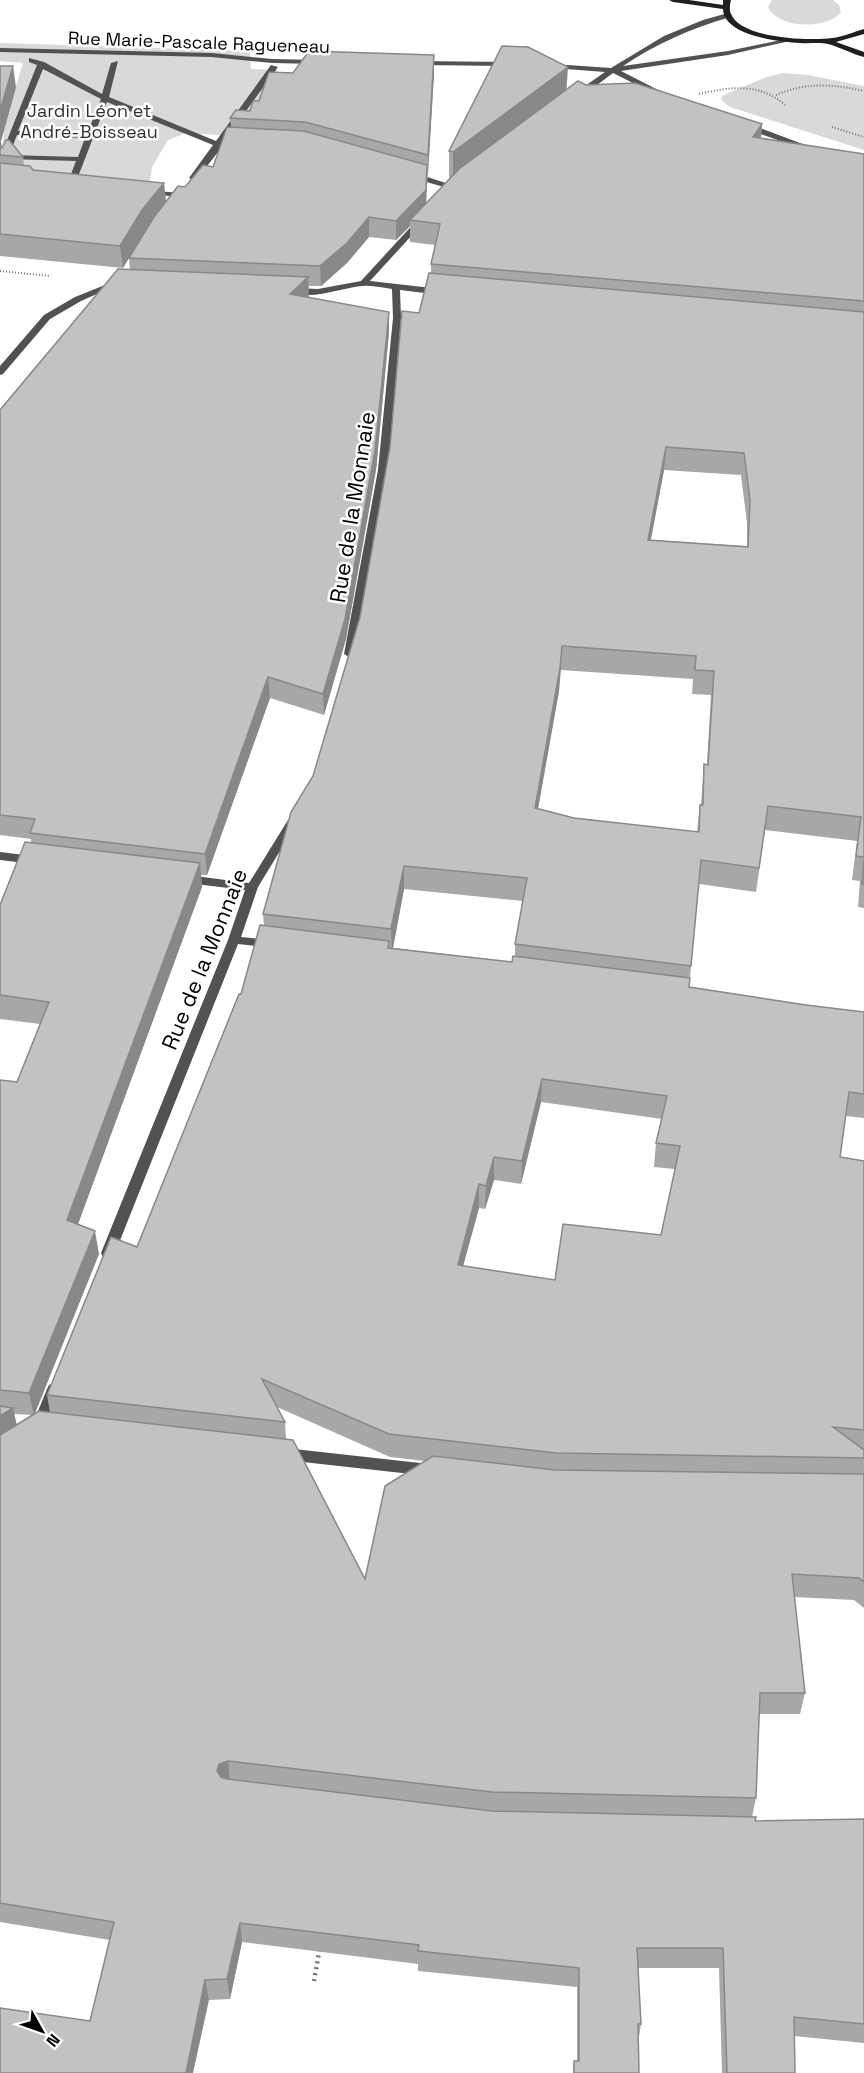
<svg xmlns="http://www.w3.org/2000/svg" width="864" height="2073" viewBox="0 0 864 2073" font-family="'Space Grotesk',sans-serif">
<rect width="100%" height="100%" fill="#fff"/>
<g fill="#d9d9d9">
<path d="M772,0H833L839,5L841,12C827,30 778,29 768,7Z"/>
<path d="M0,43L250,51L251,69L277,70L261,118L232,136L186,133L168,140L152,167L147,202L0,189L4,126L23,63L0,61Z"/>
<path d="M782,73L808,75L864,86V150L730,107L721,100L722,96L726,94L764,78Z"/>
</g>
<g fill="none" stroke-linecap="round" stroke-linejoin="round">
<g stroke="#747474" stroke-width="2" stroke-dasharray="1 2" stroke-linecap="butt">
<path d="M699,94C730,87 759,82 785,105"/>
<path d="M776,95C806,82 833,84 864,91"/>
<path d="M832,127L864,137"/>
<path d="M0,271L51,276"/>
</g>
<path stroke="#747474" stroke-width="4.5" stroke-dasharray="2 4" stroke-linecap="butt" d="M314,1981L320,1947"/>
<g fill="#525252" fill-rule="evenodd">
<path d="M728,13L732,15L731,17C691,28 656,44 623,66L728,51L786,39L790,41L728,55L621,71L660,91V95H657L613,73L581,97H575V93L605,72L553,68L549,66L553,64L611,68L664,36L703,20Z"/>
<path d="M0,48L212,53L272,59L317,60L321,62L317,64L272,63L212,57L0,52Z"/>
<path d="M29,58L44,62L102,94L111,63L118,61L109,97L216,141L271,65L278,67L222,144V147L196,180H193L189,178L213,145L107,102L74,187L70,189L66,187L76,161L7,159L4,168L0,170V158L37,65L29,62ZM43,69L101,99L87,134L18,131ZM17,135L85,138L78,157L9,155Z"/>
<path d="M415,61L509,62L513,64L509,66L418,65H415Z"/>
<path d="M743,124H749L816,149L809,151L743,128Z"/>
<path d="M409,173H415L458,187L451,189L409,177Z"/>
<path d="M146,190L180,193L184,195L180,197L149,194H146Z"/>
<path d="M417,220L424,222L370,281L441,289L445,292L441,295L400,290L401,318L388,470L354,654L349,657L344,654L378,470L393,318L392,289C383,288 372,285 363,286C343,287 309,302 291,291L295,288L318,289L361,281Z"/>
<path d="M110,283L117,285L81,301L50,319L3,374L0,375V366L44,315L75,297Z"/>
<path d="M292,819L297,823L258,887L241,937L272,940L278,944L272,948L238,944L115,1253L113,1257H103L101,1253L228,940L245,890L187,883L181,879L187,875L249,883L288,820Z"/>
<path d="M0,852L33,856L39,860L33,864L0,860Z"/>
<path d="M54,1383L59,1385L61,1389L46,1426L44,1430L39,1432L34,1430L32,1426L47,1389L49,1385Z"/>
<path d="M285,1448L429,1464L434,1466L436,1470L434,1474L429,1476L285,1460L280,1458L278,1454L280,1450Z"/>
</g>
<path fill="#1f1f1f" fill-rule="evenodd" d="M669,0H689L723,5V0H731C730,4 729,10 731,14C741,39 810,41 832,38C843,37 853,32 864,29V34L836,42L864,52V57C852,54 840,47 828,44C820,42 809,44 800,43C780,42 724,36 723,9L673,2Z"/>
</g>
<path fill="#a7a7a7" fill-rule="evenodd" d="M0,66L16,87L1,141V149L23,157L24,165L33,170L164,183L166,201L213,167L231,128L230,118L250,111L259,101L293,73L434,74L426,203L449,180V151L567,90L586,85L762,124L761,138L864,154V908L858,907L860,881L852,880L857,841L765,830L756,892L699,884L689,987L806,1005L864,1012V1118L846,1116L840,1157L864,1161V1608L854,1600L794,1597L805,1693L800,1714H759L756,1798L752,1817L755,1821L864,1819V2043L794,2036L795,2073H722L719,1968H638L641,2024L639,2037V2073H573L574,2061H577V1987L418,1971V1964L242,1942L230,1999L209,2000L90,2021L110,1940L0,1922V1080L17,1082L40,1024L0,1019V905L31,843V839L0,835V410L130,270L129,258L145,231L123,268L0,256ZM410,226V242L435,245L431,264V273L419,313L360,617L313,776L263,914L264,926L241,994L137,1247L47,1395L50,1412L34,1413L99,1254L78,1224L202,887L201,875H207L270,698L324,715L346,639L376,470L389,332V312L308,297L309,286H321L347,263L369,237L396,240ZM664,470L741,475L747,523V546L651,540ZM561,670L693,679L692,694L711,695L707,764H704L701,805H700L697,832L574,818L538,808L559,691ZM404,889L523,901L515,944V957L512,962L393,948ZM541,1102L662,1119L656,1143L654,1167L675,1169L661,1235L555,1280L463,1266L479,1208L485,1209L494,1180L521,1184ZM277,1407L390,1457L425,1461L365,1579L286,1439L285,1422ZM14,1414L31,1415L16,1425Z"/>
<g fill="#888">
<path d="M434,55V74L428,175V155Z"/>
<path d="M13,66L16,87L1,141L2,148L0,152V111Z"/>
<path d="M568,67L566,96L453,182V152Z"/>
<path d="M762,124L760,145L753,137Z"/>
<path d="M427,165L426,209L410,220V226L396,240V221Z"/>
<path d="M164,183L166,204L144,233L123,268L120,246L142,210Z"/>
<path d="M369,217V237L347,263L321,286L320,266Z"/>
<path d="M308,277L309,297L291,313L290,294Z"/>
<path d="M389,312V332L376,470L346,639L324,715L323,694Z"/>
<path d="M666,447L664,470L646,563L648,540Z"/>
<path d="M562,646L559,691L534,831L535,808Z"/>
<path d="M268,677L270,698L207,875L205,854Z"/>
<path d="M200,863L202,887L71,1243L67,1220Z"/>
<path d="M404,866V889L392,953L391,929Z"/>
<path d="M542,1079L541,1102L521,1184L522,1161Z"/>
<path d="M494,1157V1180L485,1209L486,1186Z"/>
<path d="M479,1184V1208L457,1288L458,1265Z"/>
<path d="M95,1231L99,1254L34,1416L29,1393Z"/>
<path d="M13,1408L18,1430L0,1442V1416Z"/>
<path d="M228,1761L230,1782L222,1785L217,1771L219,1764Z"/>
<path d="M240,1923L242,1942L230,1999L227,1979Z"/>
<path d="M205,1980L209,2000L193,2073H186Z"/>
</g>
<g fill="#c2c2c2" stroke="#888" stroke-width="1.5" fill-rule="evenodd">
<path d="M502,46L528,47L568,67L453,152L449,151Z"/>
<path d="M309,51L434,55L428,155L305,122L230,118L236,110L250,111L253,101H259L269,72L293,73Z"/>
<path d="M0,66H13L0,111Z"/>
<path d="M578,81L586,85L635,83L762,124L753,137L864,154V301L431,264L440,224L410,220L459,169Z"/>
<path d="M227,127L304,131L427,165L426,190L396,221L369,217L347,243L320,266L129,258L154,217L178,186L185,187L203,165L213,167Z"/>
<path d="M6,140H9L23,157L0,155V149L2,148Z"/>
<path d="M0,163L30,166L33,170L164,183L142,210L120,246L0,234Z"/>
<path d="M118,269L308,277L290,294L389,312L375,450L345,619L323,694L268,677L205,854L30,833L35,819L0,815V410Z"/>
<path d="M429,273L864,312V857L856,856L861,817L768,806L759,868L701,860L691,966L515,944L527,878L404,866L391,929L263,914L291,812L313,776L360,617L390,447L402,311L419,313ZM666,447L744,453L750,500L748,547L648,540ZM562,646L696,656L695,670L714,671L708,765L704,764L703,805H700L699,832L574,818L535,808L560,668Z"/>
<path d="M25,842L200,863L67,1220L95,1231L29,1393L0,1390V1080L17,1082L49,1002L0,995V905Z"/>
<path d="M864,859V884H862Z"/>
<path d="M260,925L389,941L388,948L512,962L513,956L690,978L689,987L806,1005L864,1012V1094L849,1092L840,1157L864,1161V1430L833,1427L864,1450V1458L556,1453L389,1434L262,1379L285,1422L47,1395L111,1237L137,1247L239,994H241ZM542,1079L667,1096L656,1143L680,1146L661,1235L563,1224L555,1280L458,1265L479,1184L486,1186L494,1157L522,1161Z"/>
<path d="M0,1406L13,1408L0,1416Z"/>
<path d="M39,1411L293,1440L365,1579L385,1486L433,1456L555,1470L864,1474V1582L859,1578L792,1574L805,1693H760L756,1798L492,1792L228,1761L219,1764L217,1771L221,1777L227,1779L492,1811L756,1817L755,1821L864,1819V2024L794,2017L795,2073H727L723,1948H637L641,2024H638L639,2073H574V2061H579V1968L418,1951L419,1945L240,1923L227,1979L205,1980L186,2073H0V2008L90,2021L114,1922L0,1903V1435Z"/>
</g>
<g text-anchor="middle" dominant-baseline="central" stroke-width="5" stroke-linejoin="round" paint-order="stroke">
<g font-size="18" fill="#000" stroke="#fff">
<text transform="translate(199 42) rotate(2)">Rue Marie-Pascale Ragueneau</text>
</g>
<g font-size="18" fill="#303030" stroke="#fff">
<text x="89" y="110">Jardin Léon et<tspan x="89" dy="21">André-Boisseau</tspan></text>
</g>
<g font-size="22" fill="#000" stroke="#fff">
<text transform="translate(352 507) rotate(-81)">Rue de la Monnaie</text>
<text transform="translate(204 959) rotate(-68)">Rue de la Monnaie</text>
</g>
</g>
<g transform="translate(42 2031) rotate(130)" stroke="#ffffff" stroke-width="4.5" paint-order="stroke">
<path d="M0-4.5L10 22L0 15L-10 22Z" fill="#000000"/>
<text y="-9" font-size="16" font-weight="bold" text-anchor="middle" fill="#000000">N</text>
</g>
</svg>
